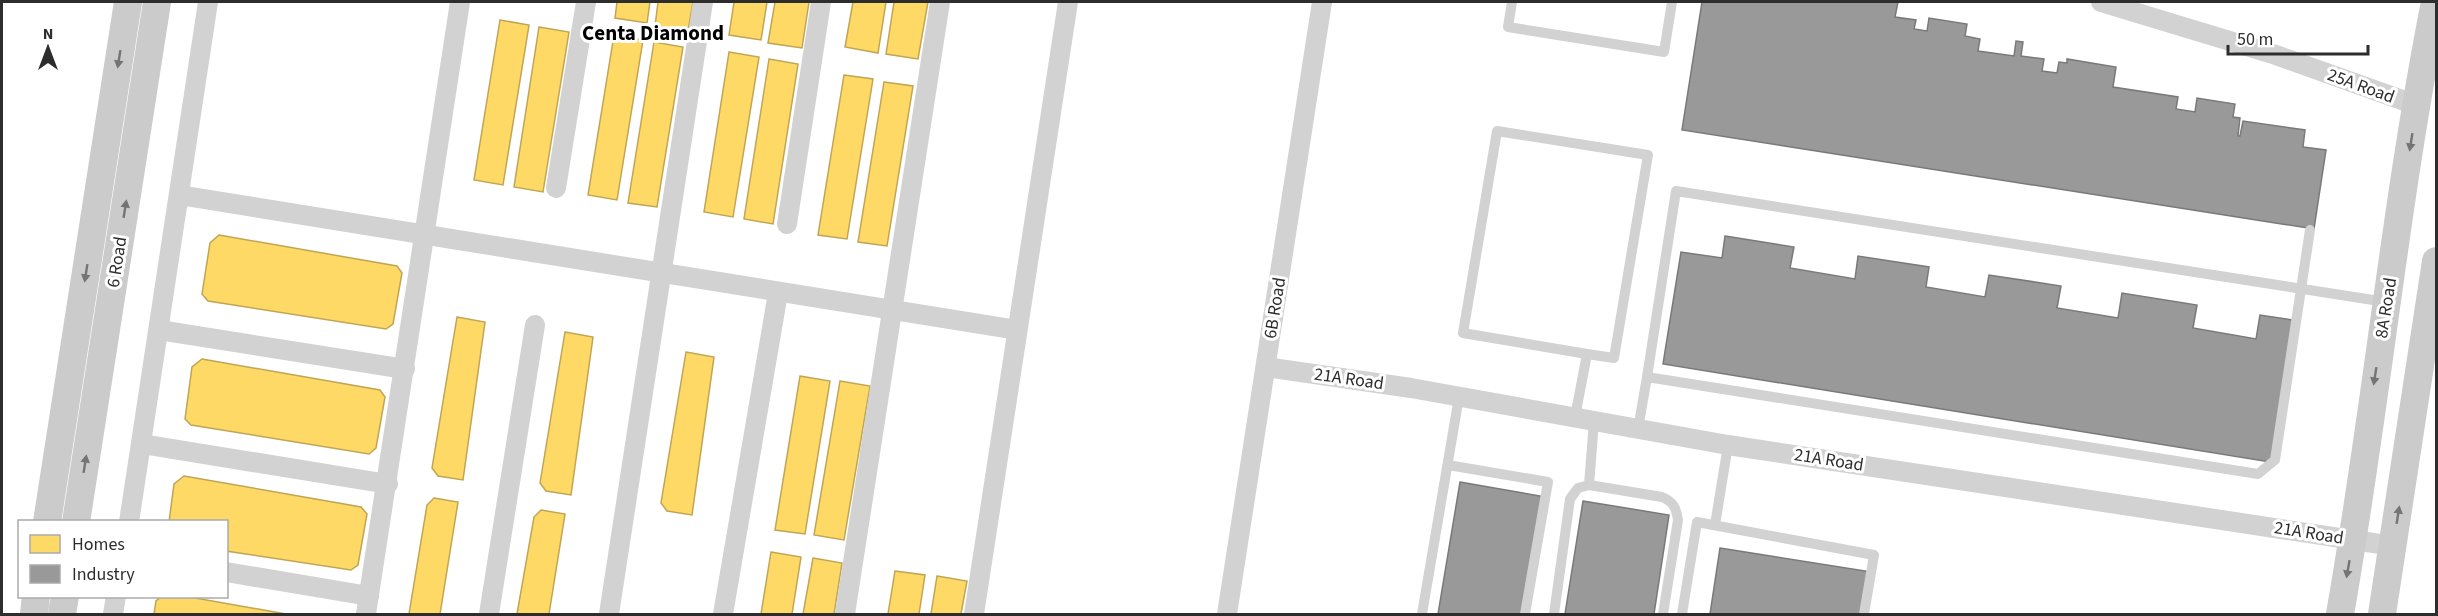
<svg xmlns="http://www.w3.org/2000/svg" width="2438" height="616" viewBox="0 0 2438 616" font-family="'Source Sans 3',sans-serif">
<rect width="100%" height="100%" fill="#fff"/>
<g fill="#ffd966" stroke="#c0a555" stroke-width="1.5">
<path d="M617,2H650L647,23L615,18Z"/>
<path d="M658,2H693L688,31L655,26Z"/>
<path d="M734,2H767L761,40L729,35Z"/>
<path d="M775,2H809L802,48L768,43Z"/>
<path d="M853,2H886L878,53L845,47Z"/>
<path d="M894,2H928L918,59L886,54Z"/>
<path d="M500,20L529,25L503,185L474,180Z"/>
<path d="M539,27L569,32L543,192L514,187Z"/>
<path d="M614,35L643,40L617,200L588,195Z"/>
<path d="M654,42L683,47L657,207L628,203Z"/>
<path d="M729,52L759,57L733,217L704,212Z"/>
<path d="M769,59L798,64L773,224L744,219Z"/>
<path d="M844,75L873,79L847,239L818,235Z"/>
<path d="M884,82L913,86L887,246L858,242Z"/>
<path d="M219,235L397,266L402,273L393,324L386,329L208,301L202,294L210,243Z"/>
<path d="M457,317L485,322L463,480L438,476L432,468Z"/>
<path d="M565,332L593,337L571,495L546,491L540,483Z"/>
<path d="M686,352L714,357L692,515L667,511L661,503Z"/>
<path d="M202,359L380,390L385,397L376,448L369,454L191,425L185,419L192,367Z"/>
<path d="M800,376L830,381L805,534L775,530Z"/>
<path d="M840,381L870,386L844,540L814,535Z"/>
<path d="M184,476L361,507L367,514L358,565L351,570L226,551V522H169L174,484Z"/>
<path d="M434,498L458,502L440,614H409L427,505Z"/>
<path d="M541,510L565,514L549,614H517L534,517Z"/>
<path d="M771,552L801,557L792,614H761Z"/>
<path d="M813,558L842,563L834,614H803Z"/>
<path d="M895,571L925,575L919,614H888Z"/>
<path d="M937,576L967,581L961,614H931Z"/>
<path d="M162,596H184L286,614H154L156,601Z"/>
</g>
<g fill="#999" stroke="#797979" stroke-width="1.5">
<path d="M1702,2H1898L1895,17L1916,20L1914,29L1927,31L1929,18L1967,24L1965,36L1980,39L1978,51L2014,56L2016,41L2023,42L2021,56L2044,59L2042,71L2057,73L2059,62L2067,63V59L2116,67L2113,87L2178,97L2176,109L2195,112L2197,98L2235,104L2233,117L2240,118L2238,136H2240L2243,121L2305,130L2303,147L2326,150L2314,229L1682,130Z"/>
<path d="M1725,236L1794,247L1790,268L1855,279L1858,256L1929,267L1926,287L1985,297L1989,275L2061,286L2057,308L2118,318L2122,293L2197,305L2193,328L2256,339L2260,315L2299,321L2276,463L1663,364L1681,252L1722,258Z"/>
<path d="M1460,482L1546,497L1527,614H1438Z"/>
<path d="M1583,501L1669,515L1654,614H1565Z"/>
<path d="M1720,548L1872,572L1865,614H1710Z"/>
</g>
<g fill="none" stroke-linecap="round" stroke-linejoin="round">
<g stroke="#d2d2d2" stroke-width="10">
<path d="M1512,2L1508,27L1664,52L1672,2"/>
<path d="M1647,377L1676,191L2386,302"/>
<path d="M1575,417L1587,354L1463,333L1497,131L1648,155L1614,358L1587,354"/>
<path d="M1638,429L1647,377L2258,474L2275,460L2310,230"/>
<path d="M1448,465L1548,482L1525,614"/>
<path d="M1589,485L1662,497C1674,502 1676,508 1678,520L1663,614"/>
<path d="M1715,525L1728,445"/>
<path d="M1422,614L1459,397"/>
<path d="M1554,614L1570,499L1578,488L1589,485L1594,421"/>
<path d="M1682,614L1697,522L1874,555L1864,614"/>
</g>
<g stroke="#d2d2d2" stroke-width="20">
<path d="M2101,2L2276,55L2416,105"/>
<path d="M556,188L586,2"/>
<path d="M179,195L1017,330"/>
<path d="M787,224L821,2"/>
<path d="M159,330L405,369"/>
<path d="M1266,367L1411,388L1728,445L2393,546"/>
<path d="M142,444L388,484"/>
<path d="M129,522L208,2"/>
<path d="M226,572L369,596"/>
<path d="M113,614L116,596"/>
<path d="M366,614L460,2"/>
<path d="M489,614L535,325"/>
<path d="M609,614L703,2"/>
<path d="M723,614L778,293"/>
<path d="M845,614L940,2"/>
<path d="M974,614L1068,2"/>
<path d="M1227,614L1322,2"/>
</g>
<g stroke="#cbcbcb" stroke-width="28">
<path d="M47,522L128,2"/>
<path d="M76,522L157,2"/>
<path d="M34,614L36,596"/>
<path d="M62,614L65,596"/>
<path d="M2340,614C2376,411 2395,204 2435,2"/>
<path d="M2382,614L2436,261"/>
</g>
</g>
<defs><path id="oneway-solid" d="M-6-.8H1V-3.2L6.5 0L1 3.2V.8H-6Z" transform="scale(1.5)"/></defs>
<g fill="#747474">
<use href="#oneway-solid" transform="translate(119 59) rotate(99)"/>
<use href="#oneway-solid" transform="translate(2411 142) rotate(99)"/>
<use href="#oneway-solid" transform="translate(125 209) rotate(-81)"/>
<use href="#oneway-solid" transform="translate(86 273) rotate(99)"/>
<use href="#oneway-solid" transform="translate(2375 376) rotate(99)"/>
<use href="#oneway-solid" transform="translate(85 464) rotate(-81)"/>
<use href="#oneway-solid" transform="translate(2398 515) rotate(-81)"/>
<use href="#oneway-solid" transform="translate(2348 569) rotate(100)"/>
</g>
<g text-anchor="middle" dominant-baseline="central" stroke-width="6" stroke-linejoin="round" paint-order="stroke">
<g font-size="18" fill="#2d2d2d" stroke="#fff">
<text transform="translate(2361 86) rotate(20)">25A Road</text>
<text transform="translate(117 262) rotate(-81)">6 Road</text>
<text transform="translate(1275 308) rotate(-81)">6B Road</text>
<text transform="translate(2386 308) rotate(-81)">8A Road</text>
<text transform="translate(1349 379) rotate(8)">21A Road</text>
<text transform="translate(1829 460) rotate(9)">21A Road</text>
<text transform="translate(2309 533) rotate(9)">21A Road</text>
</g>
<g font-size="21" font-weight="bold" fill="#000" stroke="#fff">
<text x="653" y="33">Centa Diamond</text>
</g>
</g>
<rect width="2438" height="616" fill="none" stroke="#2d2d2d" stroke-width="6"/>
<rect x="18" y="520" width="210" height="78" fill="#ffffff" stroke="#ababab" stroke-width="1.5"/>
<rect x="30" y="535" width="30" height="18" fill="#ffd966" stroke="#ababab" stroke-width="1.5"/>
<text x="72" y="550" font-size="18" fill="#2d2d2d">Homes</text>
<rect x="30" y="565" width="30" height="18" fill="#999999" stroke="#ababab" stroke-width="1.5"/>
<text x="72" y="580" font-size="18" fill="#2d2d2d">Industry</text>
<g transform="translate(48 48)" stroke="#ffffff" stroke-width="4.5" paint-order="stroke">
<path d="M0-4.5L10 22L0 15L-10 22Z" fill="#2d2d2d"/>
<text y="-9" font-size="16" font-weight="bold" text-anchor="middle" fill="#2d2d2d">N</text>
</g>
<path d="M2228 45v9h140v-9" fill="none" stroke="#2d2d2d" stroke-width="3"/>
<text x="2237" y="45" font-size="18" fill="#2d2d2d" stroke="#ffffff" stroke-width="4.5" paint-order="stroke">50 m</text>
</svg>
